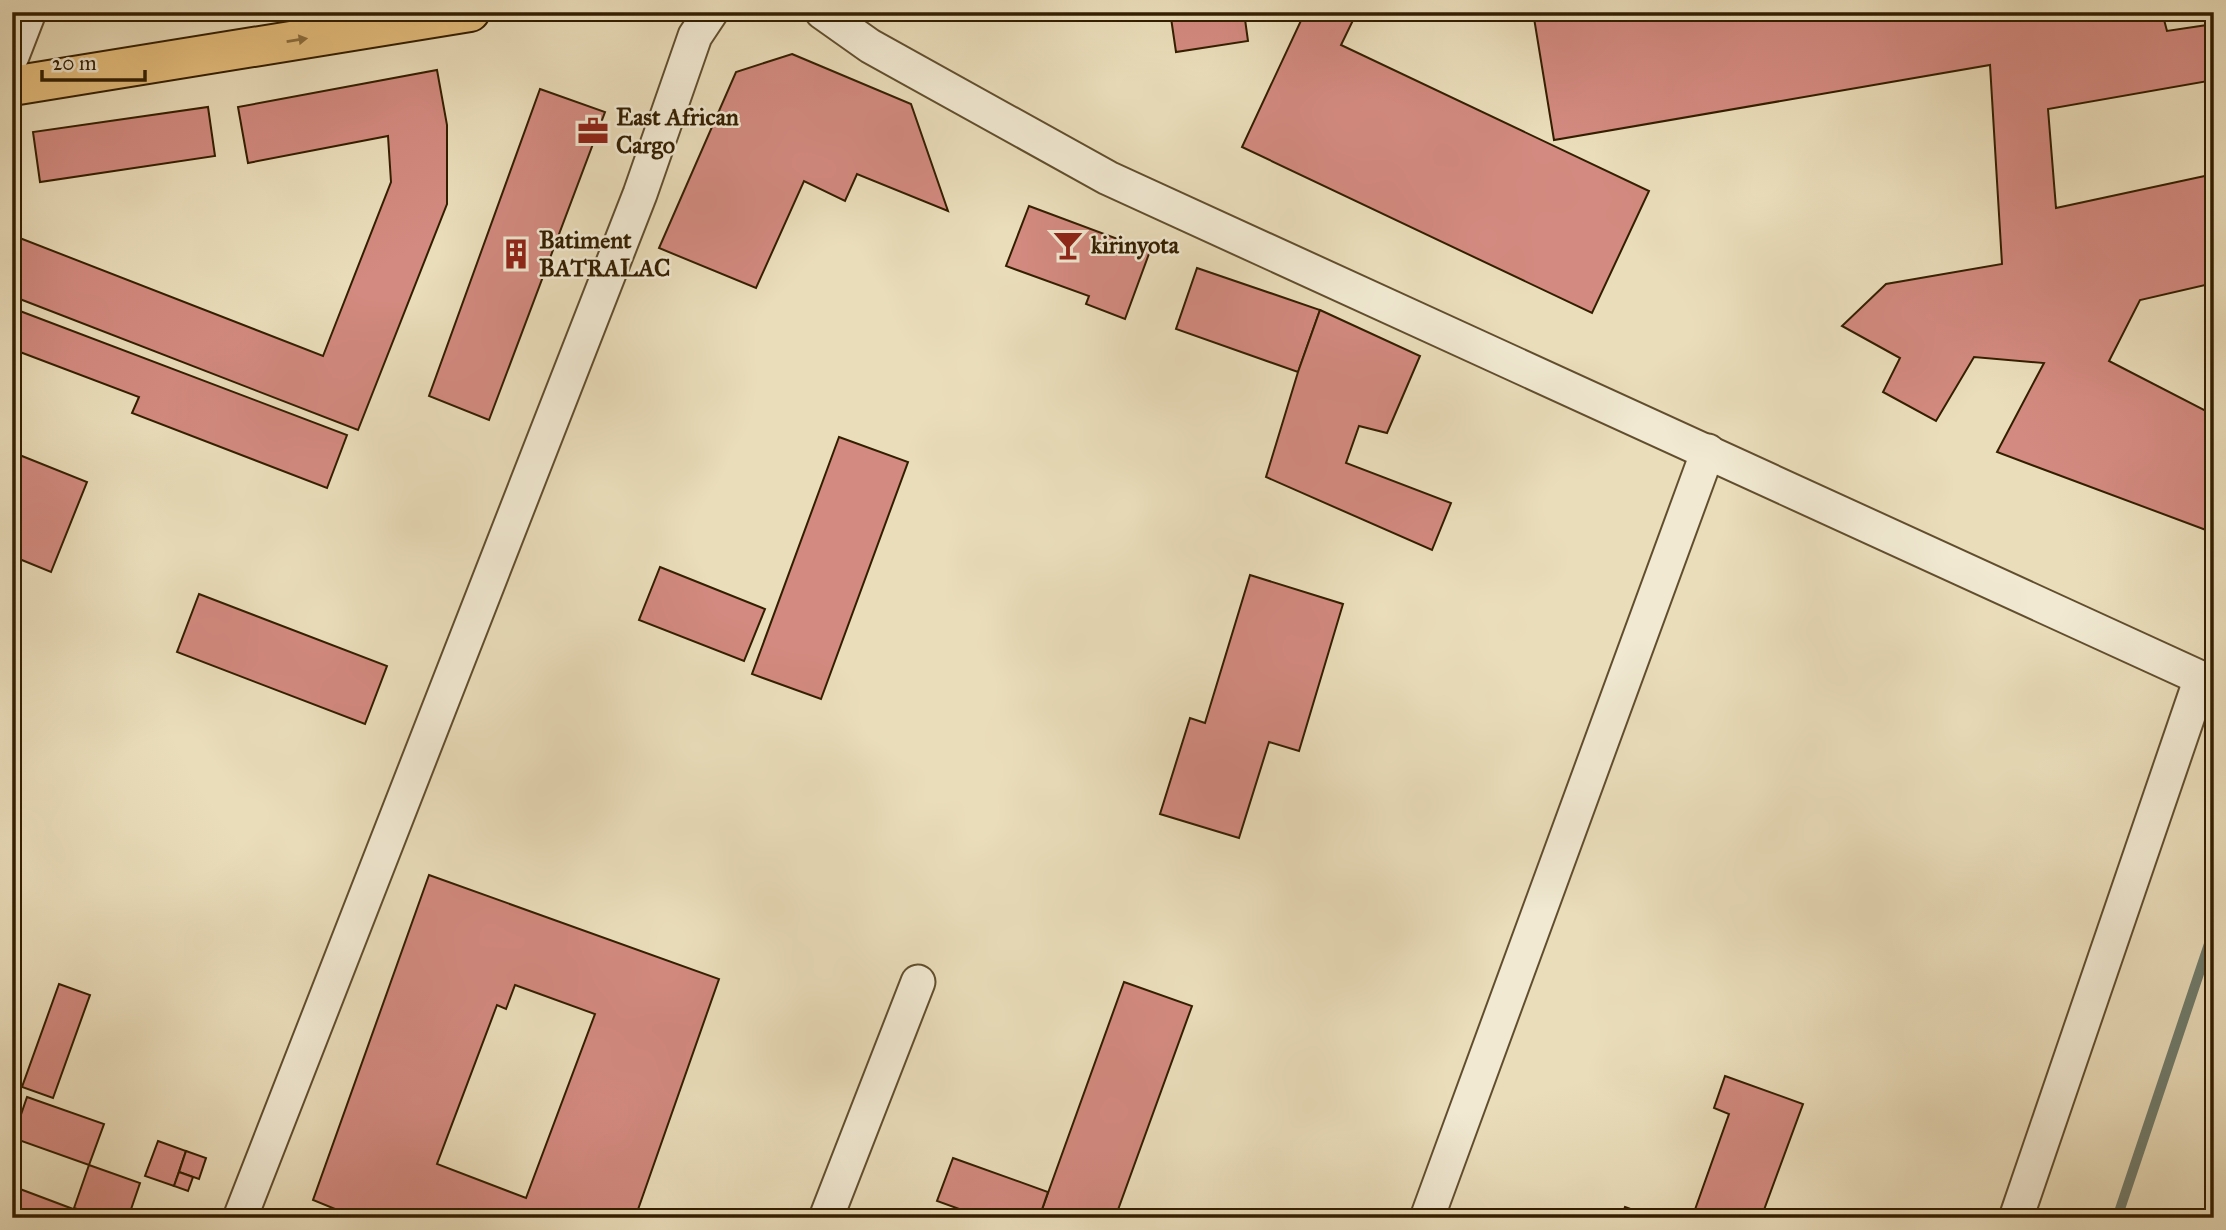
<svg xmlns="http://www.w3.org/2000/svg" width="2226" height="1230" viewBox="0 0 2226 1230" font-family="'IM FELL Great Primer',serif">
<rect width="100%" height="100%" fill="#eaddba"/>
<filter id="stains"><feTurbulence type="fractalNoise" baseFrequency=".00286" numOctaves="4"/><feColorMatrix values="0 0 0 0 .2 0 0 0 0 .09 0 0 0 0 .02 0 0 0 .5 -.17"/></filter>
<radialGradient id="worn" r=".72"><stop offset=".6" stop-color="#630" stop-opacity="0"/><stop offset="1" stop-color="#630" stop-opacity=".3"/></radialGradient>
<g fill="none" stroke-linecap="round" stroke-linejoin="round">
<path stroke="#707c6d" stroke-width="10" d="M2117,1218L2214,929"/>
</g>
<g fill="#d38a80" stroke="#331e00" stroke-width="2" fill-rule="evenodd">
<path d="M1206,12H1244L1248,41L1176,52L1171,18Z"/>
<path d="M1305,12H1357L1341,45L1649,191L1592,313L1242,147Z"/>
<path d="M1533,12H2162L2167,31L2214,24V80L2048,109L2056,208L2214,174V283L2140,300L2109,361L2214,415V533L1997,452L2044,363L1974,357L1936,421L1883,392L1900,358L1842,326L1886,284L2002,264L1990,65L1554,140Z"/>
<path d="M792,54L911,104L948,211L857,174L845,201L804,181L756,288L659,248L736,72Z"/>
<path d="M437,70L447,125V204L358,430L12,296V235L323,356L391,182L388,136L248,163L238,107Z"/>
<path d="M540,89L605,112L489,420L429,396Z"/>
<path d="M208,107L215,156L40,182L33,132Z"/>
<path d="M1029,206L1150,251L1125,319L1086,304L1089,296L1006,266Z"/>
<path d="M1197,268L1320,310L1298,372L1176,329Z"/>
<path d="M12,308L347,435L327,488L132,413L139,397L12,349Z"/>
<path d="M1320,310L1420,356L1387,433L1359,426L1346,463L1451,503L1432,550L1266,477L1298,372Z"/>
<path d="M839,437L908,462L821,699L752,674Z"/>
<path d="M12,452L87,482L51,572L12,556Z"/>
<path d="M660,567L765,609L744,661L639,620Z"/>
<path d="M1250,575L1343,604L1299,751L1269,742L1239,838L1160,814L1190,718L1205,723Z"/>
<path d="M199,594L387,666L365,724L177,652Z"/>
<path d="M429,875L719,979L635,1218H357L313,1200ZM515,985L595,1014L526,1198L437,1164L497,1005L506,1009Z"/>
<path d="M1124,982L1192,1006L1115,1218H1039Z"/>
<path d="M59,984L90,995L53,1098L22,1087Z"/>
<path d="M1725,1076L1803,1104L1761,1218H1692L1729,1114L1714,1108Z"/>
<path d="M27,1097L104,1124L89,1165L13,1138Z"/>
<path d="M158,1141L186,1151L174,1186L145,1176Z"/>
<path d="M186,1151L206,1158L199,1179L179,1172Z"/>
<path d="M953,1158L1048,1192L1039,1218H984L937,1201Z"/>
<path d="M89,1165L140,1183L128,1218H104L74,1208Z"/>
<path d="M179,1172L193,1177L188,1191L174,1186Z"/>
<path d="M12,1186L97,1218H12Z"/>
<path d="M1625,1207L1655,1218H1621Z"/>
</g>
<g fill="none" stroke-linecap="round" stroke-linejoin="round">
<g stroke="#614e2e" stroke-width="37">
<g id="minor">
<path d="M822,12L870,46L1108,178L2214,684"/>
<path d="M12,56L29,12"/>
<path d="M240,1218L640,194L695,36L711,12"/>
<path d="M826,1218L918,982"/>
<path d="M1427,1218L1708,451"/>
<path d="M2016,1218L2201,678"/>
</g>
</g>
<g stroke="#331e00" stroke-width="42">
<path id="primary" d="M12,86L470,12"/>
</g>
<use href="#minor" stroke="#f1e9d2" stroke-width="33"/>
<use href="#primary" stroke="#e5be7d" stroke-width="38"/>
</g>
<defs><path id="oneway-solid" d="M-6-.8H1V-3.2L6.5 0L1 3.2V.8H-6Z" transform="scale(1.75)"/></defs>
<use fill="#8c6e3e" href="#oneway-solid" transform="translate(297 40) rotate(-9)"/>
<defs>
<g id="office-bare" transform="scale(2.415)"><path d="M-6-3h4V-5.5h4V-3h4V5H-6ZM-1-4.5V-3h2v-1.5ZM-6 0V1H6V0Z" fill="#8f2418" stroke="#f1e9d2" stroke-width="2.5" paint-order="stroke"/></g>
<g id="bar-bare" transform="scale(2.415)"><path d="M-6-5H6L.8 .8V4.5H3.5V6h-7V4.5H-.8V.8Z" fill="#8f2418" stroke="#f1e9d2" stroke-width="2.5" paint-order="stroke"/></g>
<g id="building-bare" transform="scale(2.415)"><path d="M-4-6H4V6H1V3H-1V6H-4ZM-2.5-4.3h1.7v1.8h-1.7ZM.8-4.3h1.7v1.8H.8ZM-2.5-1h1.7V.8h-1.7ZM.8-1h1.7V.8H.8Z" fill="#8f2418" stroke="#f1e9d2" stroke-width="2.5" paint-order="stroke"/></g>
</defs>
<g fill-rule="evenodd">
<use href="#office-bare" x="593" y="131"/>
<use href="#bar-bare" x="1068" y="245"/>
<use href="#building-bare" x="516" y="254"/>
</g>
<g text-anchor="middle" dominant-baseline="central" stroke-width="5" stroke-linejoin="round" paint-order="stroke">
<g font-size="24" font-weight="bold" fill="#331e00" stroke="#f1e9d2" text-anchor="start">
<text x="616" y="117">East African<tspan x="616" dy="28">Cargo</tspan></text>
<text x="539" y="240">Batiment<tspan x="539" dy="28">BATRALAC</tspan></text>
<text x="1091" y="245">kirinyota</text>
</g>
</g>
<rect width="2226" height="1230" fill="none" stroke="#eaddba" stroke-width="42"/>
<rect x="14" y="14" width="2198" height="1202" fill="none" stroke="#331e00" stroke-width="3.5"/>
<rect x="21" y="21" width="2184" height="1188" fill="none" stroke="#331e00" stroke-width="2"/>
<path d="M42 70v10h103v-10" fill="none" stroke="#331e00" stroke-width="3.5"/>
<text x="52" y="70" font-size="21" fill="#331e00" stroke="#f1e9d2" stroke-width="5" paint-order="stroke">20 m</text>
<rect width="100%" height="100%" filter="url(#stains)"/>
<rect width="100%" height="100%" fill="url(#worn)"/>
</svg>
